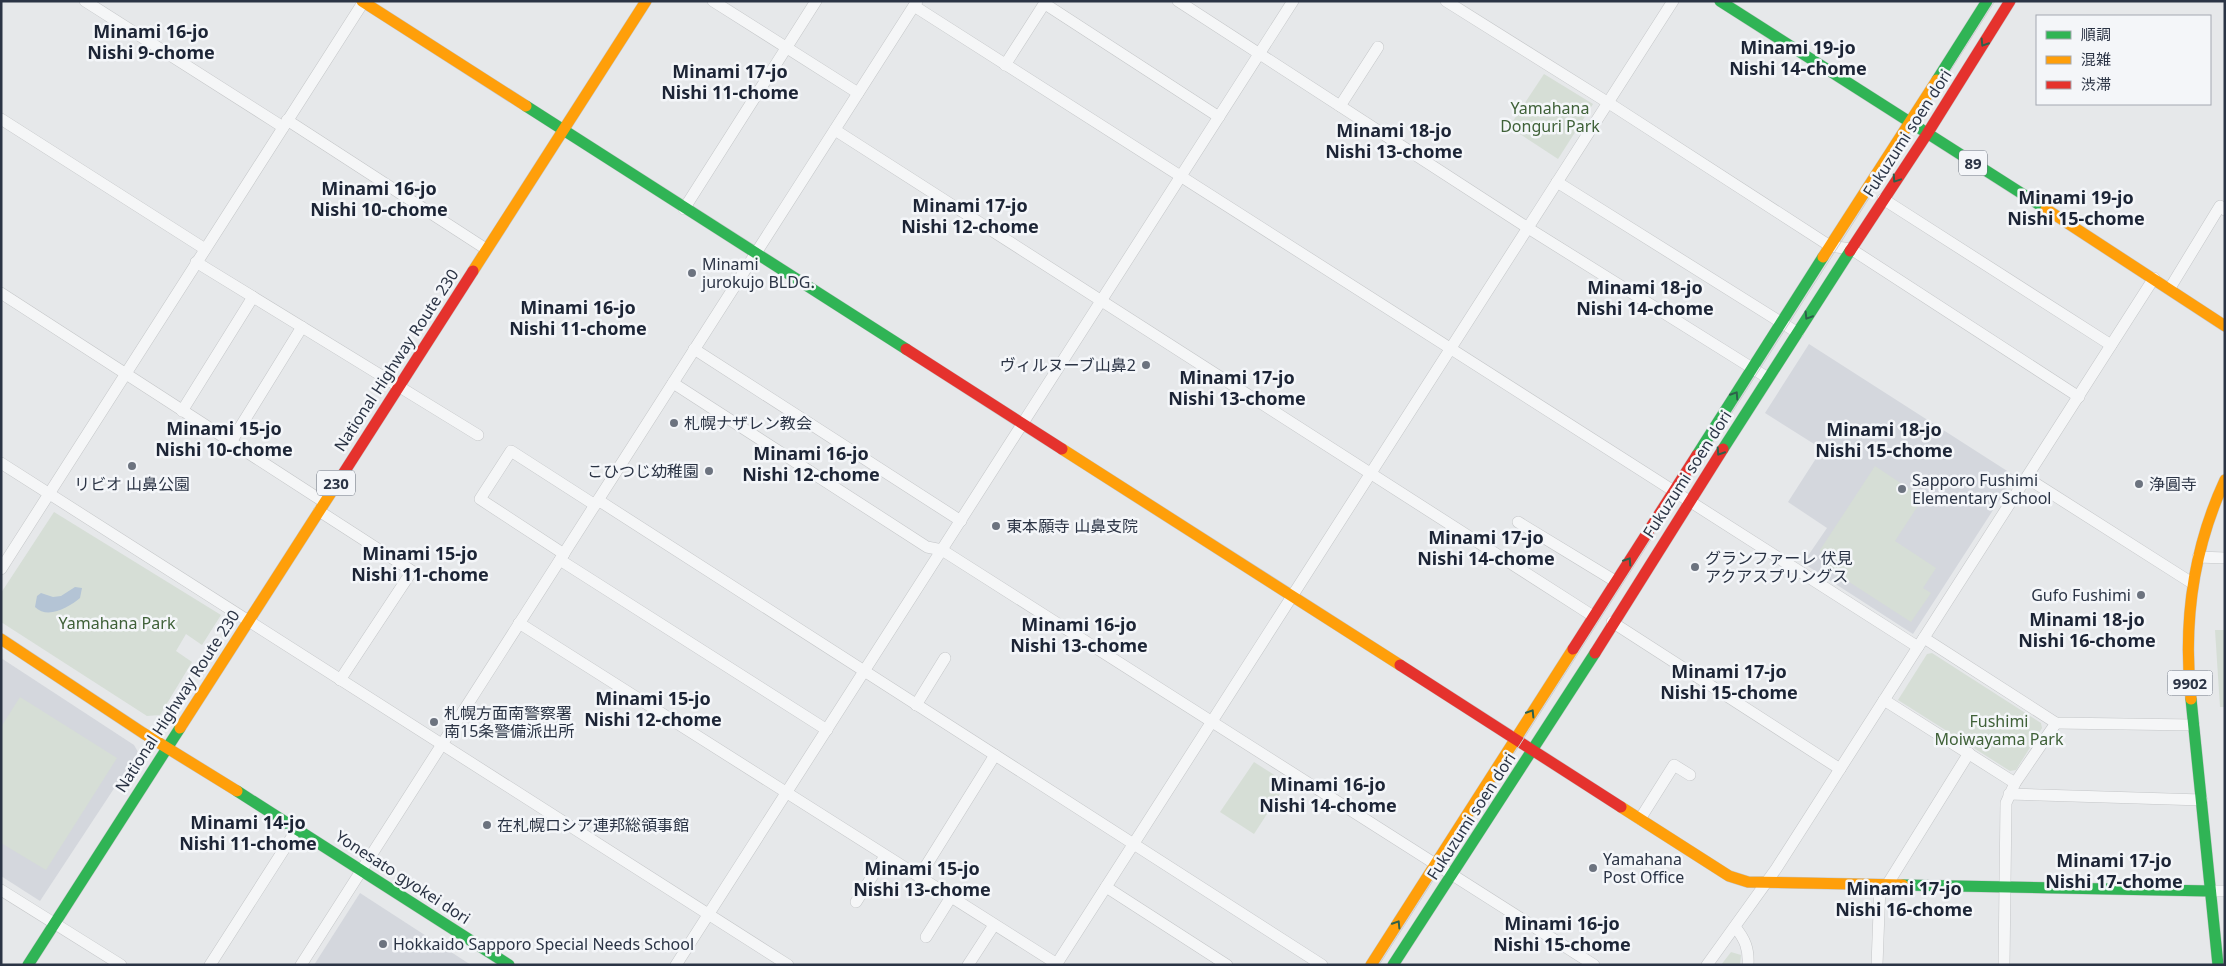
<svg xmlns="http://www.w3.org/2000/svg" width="2226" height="966" viewBox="0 0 2226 966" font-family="'Noto Sans','Noto Sans JP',sans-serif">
<rect width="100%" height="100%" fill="#e6e8ea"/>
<g fill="#d4d7dd">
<path d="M1809,344L2015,476L1913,634L1803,563L1827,528L1788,502L1822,449L1765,413Z"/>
<path d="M1,658L134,745L138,752L40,901L1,876Z"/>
<path d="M360,893L471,965H314Z"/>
</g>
<g fill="#d6ded6">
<path d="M1544,74L1593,104L1558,159L1509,127Z"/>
<path d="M1875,466L1923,498L1895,541L1936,568L1923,588L1931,593L1911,622L1823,565L1820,550Z"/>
<path d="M54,512L221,615L202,645L186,634L176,651L192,662L160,715L147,716L1,622V593Z"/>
<path d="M2215,630H2225V707H2220Z"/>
<path d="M1932,653L2041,723L2042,728L2016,770L2010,771L1898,700L1927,654Z"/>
<path d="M20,697L117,758L46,870L1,843V727Z"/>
<path d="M1254,762L1287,783L1254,834L1220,812Z"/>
<path d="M1731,952L1741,955L1740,965H1721Z"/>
</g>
<path fill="#b4c4d5" d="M75,587L82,588L80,598C69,607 48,620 35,607L37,596L41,593L53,597L61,596Z"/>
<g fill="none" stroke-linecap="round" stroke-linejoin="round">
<g stroke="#c4c6c8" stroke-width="12">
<g id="street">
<path d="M85,1L283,127"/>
<path d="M713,1L858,93"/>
<path d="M1178,1L1528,228L1768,378"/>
<path d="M1446,1L1615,107L1830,246L1851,249L2079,397"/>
<path d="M1045,4L1219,117"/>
<path d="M914,6L1918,647"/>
<path d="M1005,65L1046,1"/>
<path d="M1340,106L1378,47"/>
<path d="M1,119L205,249"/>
<path d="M287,120L486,249"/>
<path d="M835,130L1593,616"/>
<path d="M1557,182L1798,333"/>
<path d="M1883,199L2111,345"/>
<path d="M684,209L816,1"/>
<path d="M196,262L478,435"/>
<path d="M2170,288L2220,206L2225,210"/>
<path d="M1,293L324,502"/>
<path d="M694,349L961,521"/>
<path d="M673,383L927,547L942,550L1594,965"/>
<path d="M182,411L253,297"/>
<path d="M231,442L302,327"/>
<path d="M1,463L788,965"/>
<path d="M2027,478L2192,583"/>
<path d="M598,500L1322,965"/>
<path d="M319,511L412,571L340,680"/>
<path d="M1518,522L1615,581"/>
<path d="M564,554L480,499L511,451L595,505"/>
<path d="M2198,557L2225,558"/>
<path d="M560,560L827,730"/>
<path d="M1,569L364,1"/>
<path d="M1612,622L1840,769"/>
<path d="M519,623L1057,964"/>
<path d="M1924,638L2056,723L2194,725"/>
<path d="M1884,700L2015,783"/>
<path d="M916,705L945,658"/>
<path d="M2009,794L2202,800"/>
<path d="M1640,819L1674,765L1690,775"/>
<path d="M919,877L995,755"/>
<path d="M1887,885L1969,753"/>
<path d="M1106,887L1227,965"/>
<path d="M1,890L121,965"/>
<path d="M2210,891H2225"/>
<path d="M856,902L885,856"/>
<path d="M1735,927C1745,939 1749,949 1748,965"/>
<path d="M926,937L951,897"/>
<path d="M210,965L297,829"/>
<path d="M301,965L917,1"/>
<path d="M676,965L1293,1"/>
<path d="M968,965L994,925"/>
<path d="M1056,965L1673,1"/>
<path d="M1707,965L1776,869L2154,278"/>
<path d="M1877,965L1880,885"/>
<path d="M2004,965L2006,803L2015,783L2056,723"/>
</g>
</g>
<g stroke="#c4c6c8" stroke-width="12">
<g id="fast">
<path d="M1720,1L2046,209"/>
<path d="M1937,80L1987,1"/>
<path d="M526,106L906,349"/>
<path d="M1723,449L1850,251"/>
<path d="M1697,455L1823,257"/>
<path d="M2191,699L2218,965"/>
<path d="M237,791L509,965"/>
<path d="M1903,885L2210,891"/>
<path d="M28,965L180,728"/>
<path d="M1393,965L1595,653"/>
</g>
</g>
<g stroke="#c4c6c8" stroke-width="12">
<g id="slow">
<path d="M362,1L526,106"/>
<path d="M2046,209L2225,326"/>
<path d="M1823,257L1937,80"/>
<path d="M473,271L646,1"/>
<path d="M1062,449L1400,665"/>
<path d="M1,639L143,733L237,791"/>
<path d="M2191,699C2183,623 2193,549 2225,480"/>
<path d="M180,728L334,488"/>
<path d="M1621,807L1729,876L1748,882L1903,885"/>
<path d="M1371,965L1573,649"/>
</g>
</g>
<g stroke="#c4c6c8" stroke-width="12">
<g id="jam">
<path d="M1850,251L1927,134L2010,1"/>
<path d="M906,349L1062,449"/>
<path d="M334,488L473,271"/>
<path d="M1573,649L1697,455"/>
<path d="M1595,653L1723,449"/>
<path d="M1400,665L1621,807"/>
</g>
</g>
<use href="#street" stroke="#f5f6f7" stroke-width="11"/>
<use href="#fast" stroke="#30b455" stroke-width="11"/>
<use href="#slow" stroke="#ff9f0a" stroke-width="11"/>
<use href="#jam" stroke="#e5322d" stroke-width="11"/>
<path stroke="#cecfd2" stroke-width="1" d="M1379,965L1995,1"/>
</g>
<defs><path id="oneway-chevron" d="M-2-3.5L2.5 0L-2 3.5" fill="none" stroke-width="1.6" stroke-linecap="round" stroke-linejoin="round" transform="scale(1.25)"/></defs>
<g stroke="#2d614b">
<use href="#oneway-chevron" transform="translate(1984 43) rotate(122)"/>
<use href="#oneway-chevron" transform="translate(1896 179) rotate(124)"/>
<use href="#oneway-chevron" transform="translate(1808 316) rotate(122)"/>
<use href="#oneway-chevron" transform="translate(1735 395) rotate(-57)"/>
<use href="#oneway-chevron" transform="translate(1720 452) rotate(123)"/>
<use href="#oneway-chevron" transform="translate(1628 561) rotate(-57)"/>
<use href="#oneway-chevron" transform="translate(1531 713) rotate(-58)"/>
<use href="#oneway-chevron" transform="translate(1397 924) rotate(-58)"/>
</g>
<g fill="#6c737f" stroke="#f4f6f9" stroke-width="2">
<circle cx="692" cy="273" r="5"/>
<circle cx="1146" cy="365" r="5"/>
<circle cx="674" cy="423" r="5"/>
<circle cx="132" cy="466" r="5"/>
<circle cx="709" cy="471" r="5"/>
<circle cx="2139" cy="484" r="5"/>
<circle cx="1902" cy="489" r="5"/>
<circle cx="996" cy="526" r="5"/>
<circle cx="1695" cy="567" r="5"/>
<circle cx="2141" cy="595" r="5"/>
<circle cx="434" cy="722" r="5"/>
<circle cx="487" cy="825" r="5"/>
<circle cx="1593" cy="868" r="5"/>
<circle cx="383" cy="944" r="5"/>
</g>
<g text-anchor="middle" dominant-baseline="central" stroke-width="5" stroke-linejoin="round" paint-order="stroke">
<g fill="#f4f6f9" stroke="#676e7b" stroke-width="1">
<rect x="1959" y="150.5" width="28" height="25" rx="4"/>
<rect x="317" y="470.5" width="38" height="25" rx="4"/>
<rect x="2167.5" y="670.5" width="45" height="25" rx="4"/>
</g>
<g font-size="15" font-weight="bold" fill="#2b3445">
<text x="1973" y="163">89</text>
<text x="336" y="483">230</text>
<text x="2190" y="683">9902</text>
</g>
<g font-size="16" fill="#3f6138" stroke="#f4f6f9">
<text x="1550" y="108">Yamahana<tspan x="1550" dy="18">Donguri Park</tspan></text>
<text x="117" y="623">Yamahana Park</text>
<text x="1999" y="721">Fushimi<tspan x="1999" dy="18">Moiwayama Park</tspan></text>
</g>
<g font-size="16" fill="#2b3445" stroke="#f4f6f9">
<text transform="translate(1907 133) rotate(-57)">Fukuzumi soen dori</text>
<text transform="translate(396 360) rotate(-57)">National Highway Route 230</text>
<text transform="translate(1687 474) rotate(-57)">Fukuzumi soen dori</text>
<text transform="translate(177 701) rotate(-57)">National Highway Route 230</text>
<text transform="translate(1471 816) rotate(-57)">Fukuzumi soen dori</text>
<text transform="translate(403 877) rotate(33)">Yonesato gyokei dori</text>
</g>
<g font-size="16" fill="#2b3445" stroke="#f4f6f9" text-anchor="start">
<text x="702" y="264">Minami<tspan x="702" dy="18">jurokujo BLDG.</tspan></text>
<text x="1136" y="365" text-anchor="end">ヴィルヌーブ山鼻2</text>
<text x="684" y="423">札幌ナザレン教会</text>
<text x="699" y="471" text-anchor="end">こひつじ幼稚園</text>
<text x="1912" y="480">Sapporo Fushimi<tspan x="1912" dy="18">Elementary School</tspan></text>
<text x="132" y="484" text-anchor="middle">リビオ 山鼻公園</text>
<text x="2149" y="484">浄圓寺</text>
<text x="1006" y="526">東本願寺 山鼻支院</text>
<text x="1705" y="558">グランファーレ 伏見<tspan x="1705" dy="18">アクアスプリングス</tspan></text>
<text x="2131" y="595" text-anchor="end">Gufo Fushimi</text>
<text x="444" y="713">札幌方面南警察署<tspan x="444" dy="18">南15条警備派出所</tspan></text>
<text x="497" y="825">在札幌ロシア連邦総領事館</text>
<text x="1603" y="859">Yamahana<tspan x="1603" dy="18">Post Office</tspan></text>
<text x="393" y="944">Hokkaido Sapporo Special Needs School</text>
</g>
<g font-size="18" font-weight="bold" fill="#1d2536" stroke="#f4f6f9">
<text x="151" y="31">Minami 16-jo<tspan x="151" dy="21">Nishi 9-chome</tspan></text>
<text x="1798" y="47">Minami 19-jo<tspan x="1798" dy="21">Nishi 14-chome</tspan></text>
<text x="730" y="71">Minami 17-jo<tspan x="730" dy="21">Nishi 11-chome</tspan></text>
<text x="1394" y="130">Minami 18-jo<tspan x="1394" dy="21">Nishi 13-chome</tspan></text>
<text x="379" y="188">Minami 16-jo<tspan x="379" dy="21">Nishi 10-chome</tspan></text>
<text x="2076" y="197">Minami 19-jo<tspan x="2076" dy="21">Nishi 15-chome</tspan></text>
<text x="970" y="205">Minami 17-jo<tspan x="970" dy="21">Nishi 12-chome</tspan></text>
<text x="1645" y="287">Minami 18-jo<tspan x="1645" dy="21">Nishi 14-chome</tspan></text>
<text x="578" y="307">Minami 16-jo<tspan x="578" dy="21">Nishi 11-chome</tspan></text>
<text x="1237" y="377">Minami 17-jo<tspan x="1237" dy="21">Nishi 13-chome</tspan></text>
<text x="224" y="428">Minami 15-jo<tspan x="224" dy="21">Nishi 10-chome</tspan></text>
<text x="1884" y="429">Minami 18-jo<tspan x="1884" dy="21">Nishi 15-chome</tspan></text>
<text x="811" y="453">Minami 16-jo<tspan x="811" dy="21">Nishi 12-chome</tspan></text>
<text x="1486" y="537">Minami 17-jo<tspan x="1486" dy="21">Nishi 14-chome</tspan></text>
<text x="420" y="553">Minami 15-jo<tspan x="420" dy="21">Nishi 11-chome</tspan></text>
<text x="2087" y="619">Minami 18-jo<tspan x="2087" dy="21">Nishi 16-chome</tspan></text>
<text x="1079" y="624">Minami 16-jo<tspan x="1079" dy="21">Nishi 13-chome</tspan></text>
<text x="1729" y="671">Minami 17-jo<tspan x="1729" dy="21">Nishi 15-chome</tspan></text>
<text x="653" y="698">Minami 15-jo<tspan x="653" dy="21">Nishi 12-chome</tspan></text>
<text x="1328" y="784">Minami 16-jo<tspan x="1328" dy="21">Nishi 14-chome</tspan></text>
<text x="248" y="822">Minami 14-jo<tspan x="248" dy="21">Nishi 11-chome</tspan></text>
<text x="2114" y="860">Minami 17-jo<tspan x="2114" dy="21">Nishi 17-chome</tspan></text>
<text x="922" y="868">Minami 15-jo<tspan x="922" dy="21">Nishi 13-chome</tspan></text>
<text x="1904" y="888">Minami 17-jo<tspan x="1904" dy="21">Nishi 16-chome</tspan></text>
<text x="1562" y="923">Minami 16-jo<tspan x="1562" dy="21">Nishi 15-chome</tspan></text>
</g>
</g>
<rect width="2226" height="966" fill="none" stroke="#2b3445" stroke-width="5"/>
<rect x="2036" y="15" width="175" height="90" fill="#f4f6f9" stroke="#a4a8b1"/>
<rect x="2046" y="31" width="25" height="8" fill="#30b455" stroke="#a4a8b1"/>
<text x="2081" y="40" font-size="15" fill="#2b3445">順調</text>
<rect x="2046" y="56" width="25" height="8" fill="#ff9f0a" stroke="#a4a8b1"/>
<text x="2081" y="65" font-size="15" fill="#2b3445">混雑</text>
<rect x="2046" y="81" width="25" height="8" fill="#e5322d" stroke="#a4a8b1"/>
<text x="2081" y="90" font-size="15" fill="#2b3445">渋滞</text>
</svg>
